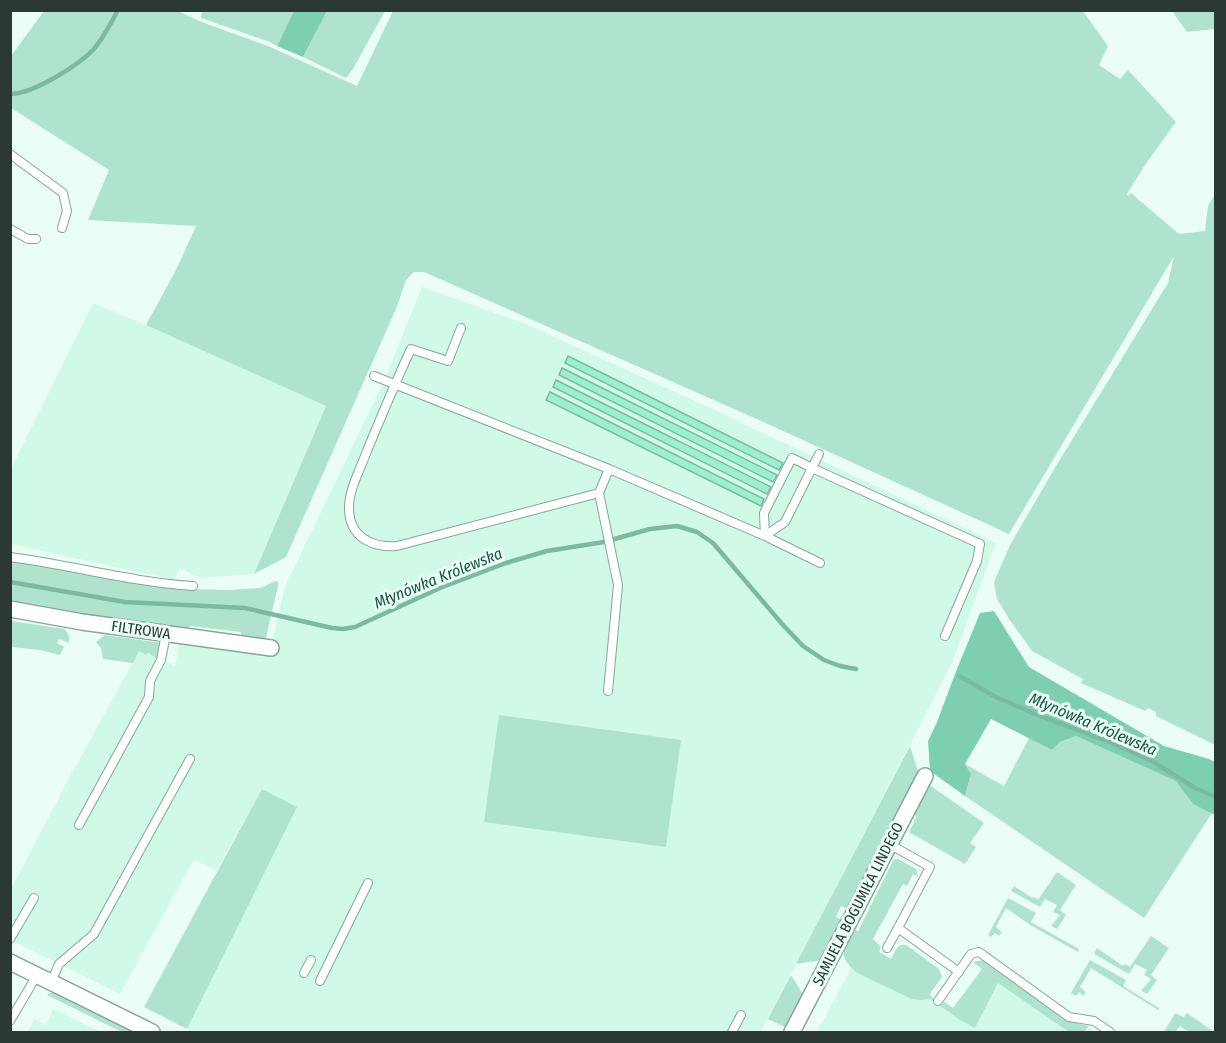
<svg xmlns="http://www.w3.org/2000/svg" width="1226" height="1043" viewBox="0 0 1226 1043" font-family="'Fira Sans Condensed',sans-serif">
<rect width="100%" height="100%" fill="#eafef5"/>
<g fill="#d0f9e7">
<path d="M422,287L526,324L708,407L996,543L952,663L761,1032H194L187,1029L296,808L262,789L216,871L194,859L120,994L11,940V889L66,784L139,651L147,653L175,666L179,644L255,654L259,657L269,656L285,587L384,381Z"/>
<path d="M93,303L146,325L326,406L254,574L200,578L180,568L174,580L11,544L10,471Z"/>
<path d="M861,950L960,1020L975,1028L978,1023L998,982L1069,1032H817Z"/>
<path d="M53,1009L101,1032H28L34,1019L46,1025Z"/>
</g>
<g fill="#b0e3ce">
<path d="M44,11H178L199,21L268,46L357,86L393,11H1083L1108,46L1099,65L1120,79L1128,70L1176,122L1145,165L1127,194L1128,196L1131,193L1179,234L1205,231L1208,206L1215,194V745L1156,716V712L1148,708L1145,711L1081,683L1083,679L1032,651L1009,619L997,599L994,582L1010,545L1056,466L1168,283L1174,256L1009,534L770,425L424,272H414L406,280L396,309L286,557L254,574L326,406L146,325L177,268L196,226L88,220L109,170L11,108V56Z"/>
<path d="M202,11H294L277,46L270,42L201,18Z"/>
<path d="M327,11H385L353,69L346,78L303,57Z"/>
<path d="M1172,11H1215V29L1187,32Z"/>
<path d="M10,560L186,589L229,590L261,588L275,581L278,582V586L265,642L242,639L241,632L190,626L186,632L11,605Z"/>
<path d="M11,621L64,629C69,634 70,637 69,643L59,639L57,643L64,647L60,655L40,650L11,647Z"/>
<path d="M105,635L162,643L158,659L148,653L146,655L139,651L133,663L103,659L101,648L96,642Z"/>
<path d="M499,715L681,740L666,847L484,822Z"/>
<path d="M1076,736L1177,781L1193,804L1212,813L1144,918L965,796L971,774L965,764L1004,786L1029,738L1052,750L1060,742Z"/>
<path d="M910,746L919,774L848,909L841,906L836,917L843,921L822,960L796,964Z"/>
<path d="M928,784L984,823L970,843L976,847L965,864L909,832L916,818L914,810Z"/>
<path d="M262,789L297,807L187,1029L144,1007Z"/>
<path d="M894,859H898L916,869L918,877L913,874L907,886L903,884L873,939L881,947L879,952L891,959C895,952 897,943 906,945L939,969L942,977L929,995L942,1004L945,1002L953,1008L982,969L973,962L983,960L1068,1021L1089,1026L1084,1032H1069L998,983L975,1028L960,1020L930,999L920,1000L912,999L857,973C837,956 843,950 853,929L858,931Z"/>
<path d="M1057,872L1076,885L1060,910L1066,915L1057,929L1051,926L1060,915L1053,912L1057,905L1045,899L1040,907L1011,891L1014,886L1032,898L1034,897L1038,900Z"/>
<path d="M1008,898L1036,913L1031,922L1079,949L1078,952L1030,925L1006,908L996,927L1002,932L999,936L995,933L991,937L988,935Z"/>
<path d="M1151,936L1169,948L1151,975L1157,980L1147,994L1141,991L1151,979L1144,975L1147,970L1135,964L1129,974L1094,954L1097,948L1123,966L1125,964L1130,967Z"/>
<path d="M1090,960L1126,980L1123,986L1159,1008L1158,1010L1091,968L1080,987L1086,992L1083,996L1079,992L1076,996L1071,993Z"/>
<path d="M791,975L804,996L787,1028L768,1019Z"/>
<path d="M50,993H55L135,1032H122L47,995Z"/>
<path d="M1175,1013L1184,1017L1187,1013L1214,1032H1189L1180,1026L1175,1032H1164Z"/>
</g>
<g fill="#7dcfb0">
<path d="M294,11H327L303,57L277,46Z"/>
<path d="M994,611L1029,667L1164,746L1209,759L1215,762V815L1193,804L1176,781L1076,736L1060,742L1052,750L991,719L965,764L971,774L965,796L930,771L928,741L937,722L957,669L980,613Z"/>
</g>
<g fill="#9df0cf" stroke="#7bb9a0" stroke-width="1.5">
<path d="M568,356L783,463L779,470L565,363Z"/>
<path d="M562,368L777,475L773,482L559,375Z"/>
<path d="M556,380L771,487L767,494L553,387Z"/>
<path d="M550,392L764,499L761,506L546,400Z"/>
</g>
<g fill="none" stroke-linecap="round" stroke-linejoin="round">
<g stroke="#7bb9a0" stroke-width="4.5">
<path d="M10,94C33,94 77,66 93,50C103,39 111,23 118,10"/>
<path d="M10,582L125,602L245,608L332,628L343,629L355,627L440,588L506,563L547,551L604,542L650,529L677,526L697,532L713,543L783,625L803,646L824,660L840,666L856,669"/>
<path d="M959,676L996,697L1035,714L1112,743L1152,761L1195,788L1216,797"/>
</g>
<g stroke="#87a699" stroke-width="10">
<g id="service">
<path d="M10,154L63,193L67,211L62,228"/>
<path d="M10,229L28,239H36"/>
<path d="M461,328L448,361L411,349C395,383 381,417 367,451C360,470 349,489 349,508C349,537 372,548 397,546L599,493L609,469"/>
<path d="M374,376L609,469L765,536L764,513L792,458L812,468L785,522L765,536L820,563"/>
<path d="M819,454L812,468L980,544L977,561L945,636"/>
<path d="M599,493L618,585L608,691"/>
<path d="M10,557C71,565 131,582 193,586"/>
<path d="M79,825L149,697L150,681L161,660L166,634"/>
<path d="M889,844L930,867L898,928L959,972"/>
<path d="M10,939L34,898"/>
<path d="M887,948L898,928"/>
<path d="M304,973L311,960"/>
<path d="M320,981L368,883"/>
<path d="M51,982L59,964L94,934L190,759"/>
<path d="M938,1001L971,954L979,952L1069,1017L1094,1021L1110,1032"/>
<path d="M10,1021L37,975"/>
<path d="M732,1032L741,1015"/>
</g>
</g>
<g stroke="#87a699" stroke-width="18">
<g id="minor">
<path d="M10,609L82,622L271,648"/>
<path d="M10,962L152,1032"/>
<path d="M792,1032L925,776"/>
</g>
</g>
<use href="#service" stroke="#fff" stroke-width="8"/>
<use href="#minor" stroke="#fff" stroke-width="15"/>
</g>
<g text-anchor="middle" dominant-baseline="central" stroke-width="6" stroke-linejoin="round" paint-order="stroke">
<g font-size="15" fill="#2c3933" stroke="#eafef5">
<text transform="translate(141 630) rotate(8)">FILTROWA</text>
<text transform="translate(858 904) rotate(-63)">SAMUELA BOGUMIŁA LINDEGO</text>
</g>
<g font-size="16" font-style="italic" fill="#155641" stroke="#eafef5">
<text transform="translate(438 578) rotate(-22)">Młynówka Królewska</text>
<text transform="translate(1093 724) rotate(23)">Młynówka Królewska</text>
</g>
</g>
<rect width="1226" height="1043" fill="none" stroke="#2c3933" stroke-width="24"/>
</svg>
